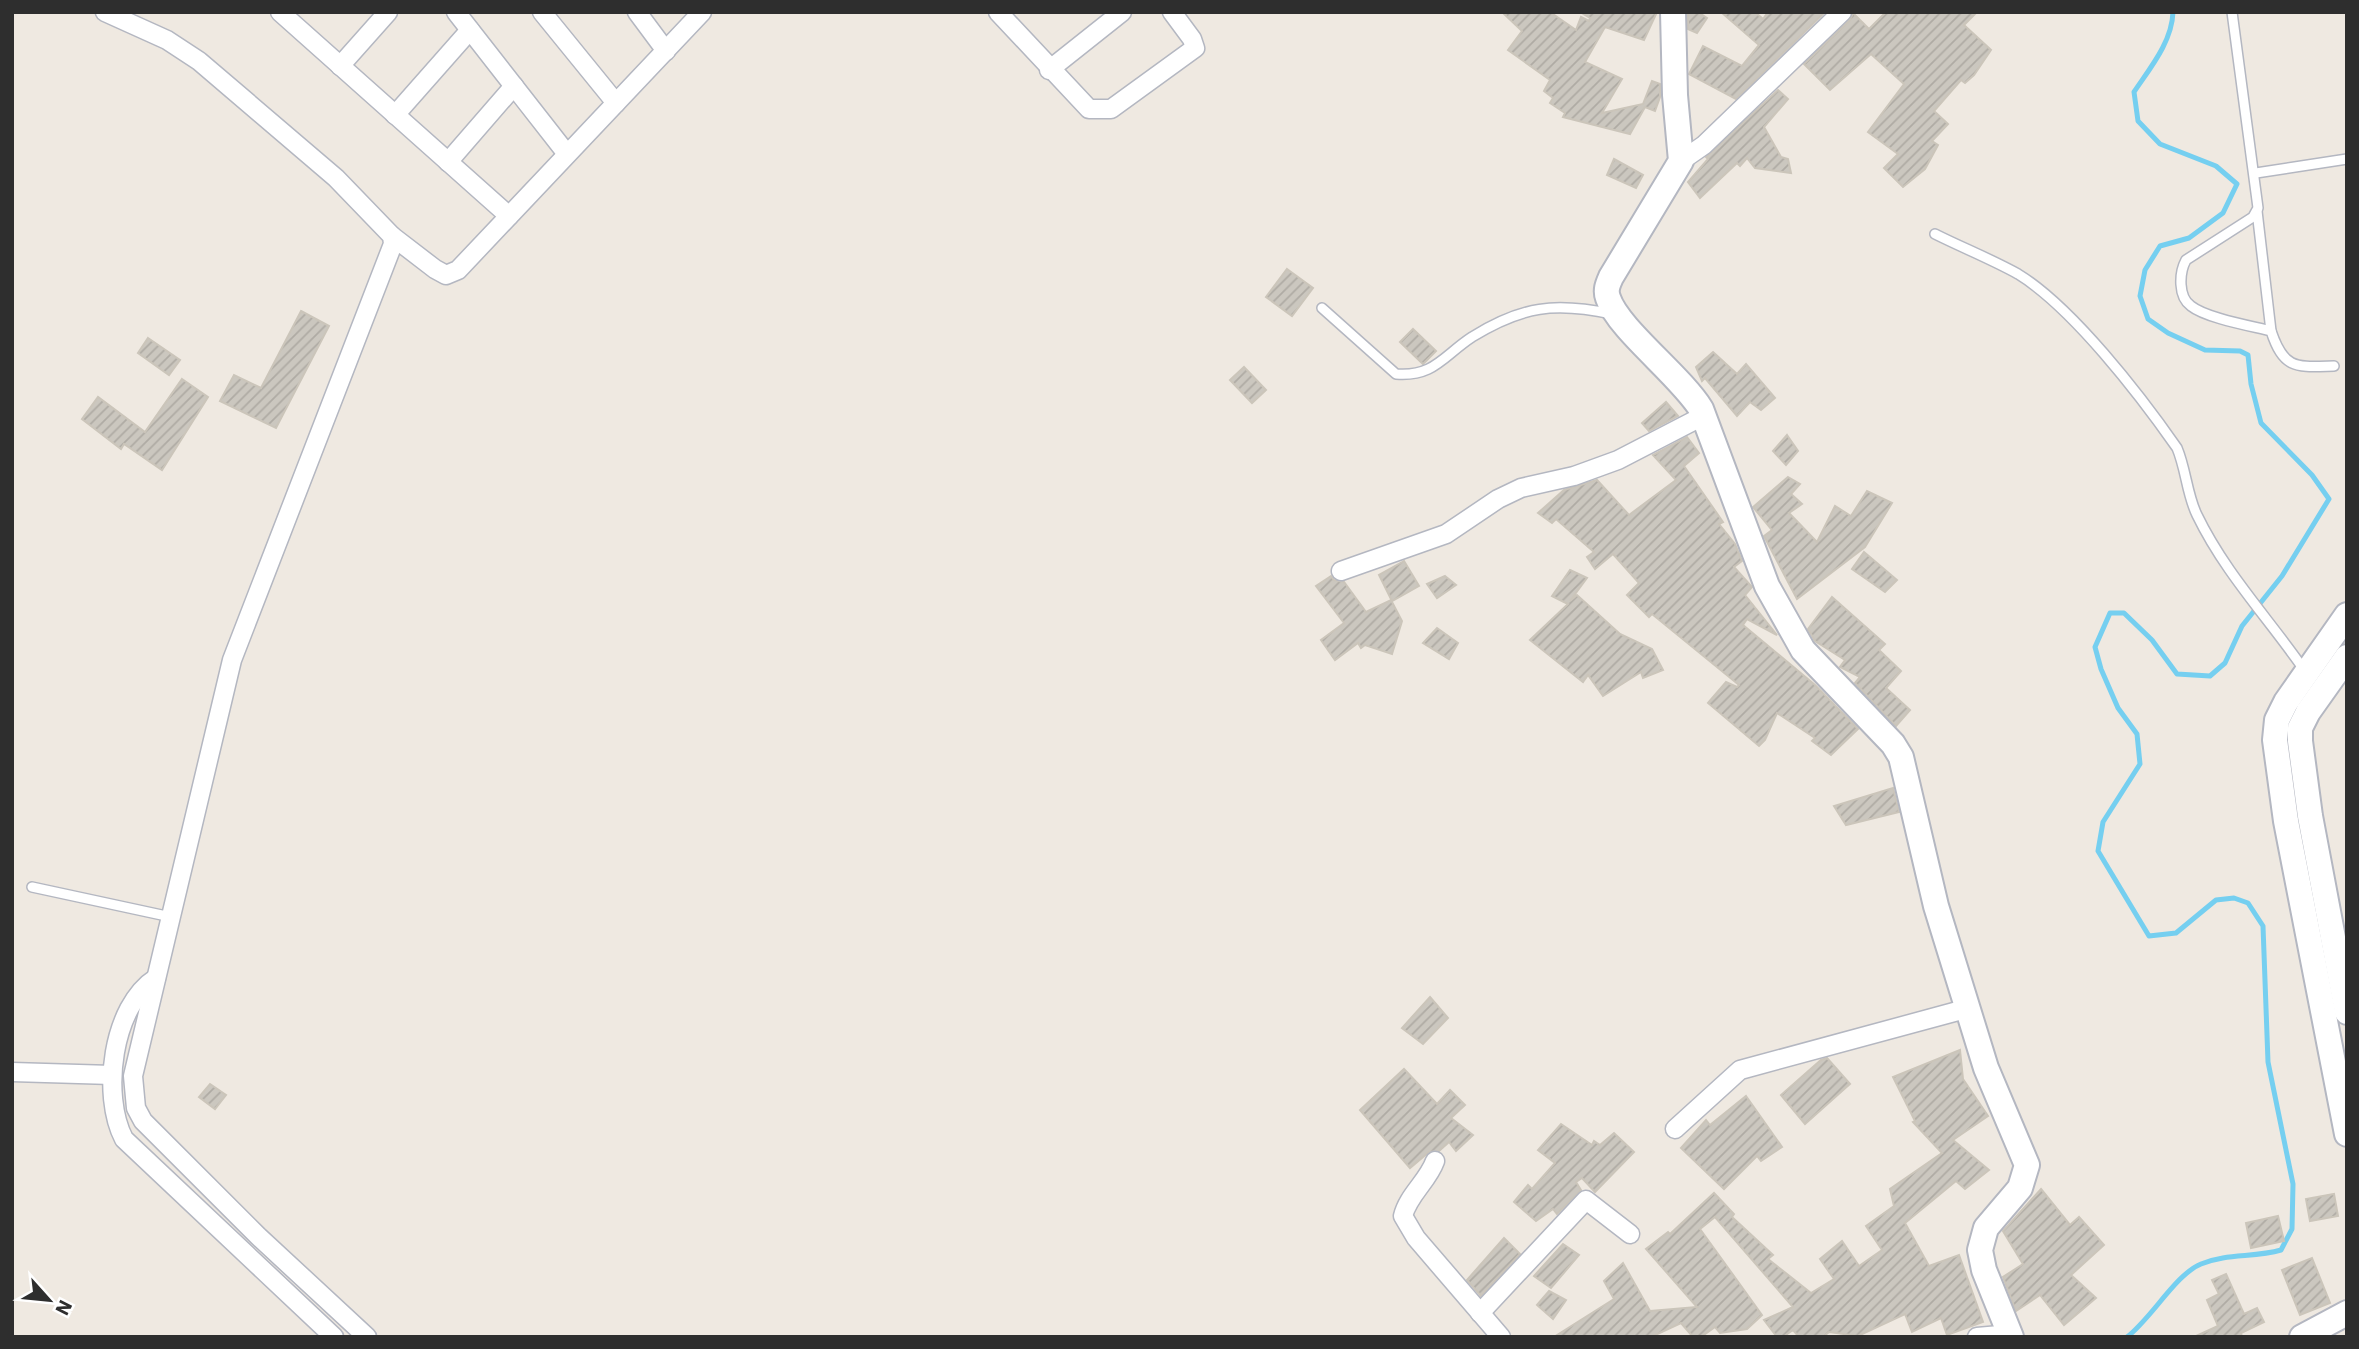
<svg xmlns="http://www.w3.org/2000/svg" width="2359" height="1349" viewBox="0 0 2359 1349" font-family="'IBM Plex Sans',sans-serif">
<defs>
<pattern id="building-hatch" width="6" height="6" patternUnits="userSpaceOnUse" patternTransform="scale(1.75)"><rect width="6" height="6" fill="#cbc7bf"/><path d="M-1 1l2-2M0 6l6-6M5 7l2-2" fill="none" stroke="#afaba4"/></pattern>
</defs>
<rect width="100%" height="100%" fill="#efe9e1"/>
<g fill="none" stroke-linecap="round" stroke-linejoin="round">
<path stroke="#75cff0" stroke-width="5" d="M2127,1337C2151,1319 2176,1274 2201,1264C2227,1253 2254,1258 2281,1250L2292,1229L2293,1184L2268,1062L2263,926L2248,903L2234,898L2216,900L2176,933L2149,936L2098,851L2103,822L2140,764L2137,734L2118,708L2101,669L2095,647L2110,613H2124L2152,640L2177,674L2210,676L2225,663L2242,626L2282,576L2329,499L2312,475L2261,423L2251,384L2248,355L2240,351L2205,350L2168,333L2148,319L2140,296L2145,270L2160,246L2189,238L2223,213L2237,184L2216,166L2160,144L2138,121L2134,92C2150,68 2172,42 2173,12"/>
</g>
<g fill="url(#building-hatch)" stroke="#cbc5ba" stroke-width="2">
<path d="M1502,12H1550L1576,30L1581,17L1589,21L1590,18L1580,12H1657L1644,40L1605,27L1585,62L1622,79L1602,113L1643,104L1652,81L1660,84V97L1655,111L1645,107L1630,134L1563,117L1565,113L1550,103L1553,98L1544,91L1550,80L1508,50L1522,31Z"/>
<path d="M1688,12H1698L1707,18L1697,33L1688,29Z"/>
<path d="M1721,12H1755L1763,19L1768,12H1825L1736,99L1689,74L1703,46L1742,66L1759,45Z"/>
<path d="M1886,12H1977L1964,25L1991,50L1974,75L1965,83L1961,80L1934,111L1948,124L1932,141L1938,145L1925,169L1903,187L1884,168L1898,154L1868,132L1904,84L1871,54L1830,90L1804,64L1850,20L1853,13L1869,29Z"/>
<path d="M1778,90L1788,99L1764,127L1781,157L1788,159L1791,173L1755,168L1747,158L1740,166L1737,163L1700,198L1688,182L1708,159L1706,157Z"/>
<path d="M1614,159L1643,175L1636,188L1607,175Z"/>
<path d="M1287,269L1313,288L1292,316L1266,297Z"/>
<path d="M301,311L329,326L276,428L220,401L234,375L261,388Z"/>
<path d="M1413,329L1436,351L1423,364L1400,342Z"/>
<path d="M148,338L180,360L169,375L138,353Z"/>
<path d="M1713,352L1737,374L1746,364L1775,398L1761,410L1750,402L1737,416L1705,378L1702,381L1696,367Z"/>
<path d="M1244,367L1266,390L1252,403L1230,380Z"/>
<path d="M182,379L208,397L162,470L124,444L121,449L82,419L98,397L145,432Z"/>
<path d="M1666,402L1678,416L1649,431L1642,423Z"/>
<path d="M1787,435L1798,451L1786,465L1773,451Z"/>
<path d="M1687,437L1699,453L1684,466L1723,522L1719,524L1735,544L1742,561L1734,567L1752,587L1745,595L1777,635L1747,619L1743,625L1815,685L1858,729L1831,755L1812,741L1815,738L1777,713L1765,740L1759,746L1708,703L1726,682L1737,687L1739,685L1652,614L1649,617L1627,595L1639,583L1613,554L1595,569L1587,557L1594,552L1556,519L1552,523L1538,513L1564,490L1597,480L1629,515L1676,480L1653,455Z"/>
<path d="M1788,477L1800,484L1791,494L1802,504L1789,513L1817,542L1835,506L1851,516L1867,491L1892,503L1865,547L1797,599L1764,536L1772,530L1753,507Z"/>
<path d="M1864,552L1897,580L1885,592L1852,569Z"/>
<path d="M1404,561L1419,586L1392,601L1379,575Z"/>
<path d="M1570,570L1587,578L1570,601L1577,595L1620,634L1652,649L1663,670L1643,678L1641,672L1603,696L1588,675L1583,682L1530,640L1568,604L1552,596Z"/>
<path d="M1331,576L1334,580L1344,582L1366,612L1391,600L1402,621L1392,654L1365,645L1361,648L1358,643L1335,660L1321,640L1344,623L1316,586Z"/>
<path d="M1445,576L1456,585L1437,598L1427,584Z"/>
<path d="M1832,597L1885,644L1879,650L1901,671L1886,688L1910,710L1896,726L1855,683L1860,677L1840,667L1845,660L1815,641L1808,629Z"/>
<path d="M1437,628L1458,643L1449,659L1423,643Z"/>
<path d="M1893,788L1899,812L1846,825L1834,806Z"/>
<path d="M1430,997L1448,1018L1423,1044L1402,1028Z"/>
<path d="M1960,1050L1963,1079L1988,1116L1953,1140L1989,1170L1965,1189L1956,1181L1905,1223L1929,1266L1959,1255L1983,1322L1947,1335L1941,1318L1912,1332L1905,1314L1858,1336L1829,1332L1823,1337H1799L1793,1330L1783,1337H1777L1764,1320L1793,1307L1715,1217L1700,1229L1762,1315L1747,1329L1720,1333L1715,1327L1701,1337H1693L1681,1323L1651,1337H1554L1614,1299L1604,1281L1623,1263L1650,1311L1697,1307L1646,1249L1668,1232L1670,1234L1714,1193L1734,1214L1732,1217L1773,1255L1768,1259L1811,1293L1834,1279L1820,1259L1842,1241L1859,1266L1882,1250L1866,1226L1894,1206L1890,1189L1942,1153L1913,1122L1915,1121L1893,1077Z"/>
<path d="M1827,1058L1850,1084L1805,1124L1781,1095L1821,1060Z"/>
<path d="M1404,1069L1437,1104L1450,1090L1465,1105L1451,1118L1473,1135L1456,1151L1449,1142L1439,1151L1429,1152L1410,1168L1360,1110Z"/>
<path d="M210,1084L226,1095L215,1109L199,1097Z"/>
<path d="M1746,1096L1782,1147L1761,1161L1757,1156L1724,1189L1681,1148L1706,1120L1710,1125Z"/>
<path d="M1561,1124L1592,1145L1594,1141L1600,1145L1614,1133L1634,1152L1595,1192L1582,1178L1576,1182L1581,1190L1557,1214L1553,1209L1536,1221L1514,1202L1528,1185L1532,1189L1555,1163L1538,1150Z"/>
<path d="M2041,1189L2070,1225L2079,1217L2104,1245L2071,1275L2096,1298L2064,1325L2040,1295L2016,1311L2003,1277L2023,1264L2003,1231Z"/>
<path d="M2334,1194L2338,1216L2310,1221L2306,1199Z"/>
<path d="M2278,1216L2284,1241L2251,1248L2246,1223Z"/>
<path d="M1504,1238L1520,1254L1481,1296L1467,1280Z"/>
<path d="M1563,1244L1579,1255L1551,1288L1534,1276Z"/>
<path d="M2312,1258L2330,1303L2300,1315L2282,1270Z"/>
<path d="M2226,1274L2244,1314L2257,1308L2264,1322L2241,1333L2242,1337H2194L2218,1326L2207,1300L2219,1294L2212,1280Z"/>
<path d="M1549,1291L1566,1300L1553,1319L1537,1305Z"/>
</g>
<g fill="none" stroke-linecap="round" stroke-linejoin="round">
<g stroke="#b4b7c1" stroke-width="12">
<g id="lane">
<path d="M2232,12L2258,208L2253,217L2186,260C2179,273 2178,297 2191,306C2206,318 2251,326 2271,331C2284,370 2296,367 2334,366"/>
<path d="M2256,173L2347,159"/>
<path d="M2257,211L2271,331"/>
<path d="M1935,234C1963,248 1991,259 2018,274C2072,307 2140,395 2177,448C2186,469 2187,495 2197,515C2225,573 2269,619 2305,671"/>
<path d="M1322,308L1396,374C1434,377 1443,356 1472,337C1522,306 1555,302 1612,314"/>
<path d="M32,887L171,917"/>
</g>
</g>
<g stroke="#b4b7c1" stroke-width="21">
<g id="street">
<path d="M105,12L167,40L199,61L336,178L392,236L393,244L232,660L133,1076L136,1108L143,1121L258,1236L367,1337"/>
<path d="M280,12L509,216"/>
<path d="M456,12L567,154"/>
<path d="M542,12L616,103"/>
<path d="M637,12L666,51"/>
<path d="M998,12L1089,109H1111L1195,48L1192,39L1172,12"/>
<path d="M340,66L388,12"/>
<path d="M1049,70L1122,12"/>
<path d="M395,115L470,30"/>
<path d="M1681,161L1704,145L1842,12"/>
<path d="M448,162L514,86"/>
<path d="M392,236L435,269L446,275L458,270L702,12"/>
<path d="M1341,571L1446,534L1498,499L1521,488L1574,476L1618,460L1703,416"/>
<path d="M156,978C112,1006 101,1095 124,1139L334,1337"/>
<path d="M12,1072L112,1075"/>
<path d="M1675,1129L1740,1070L1969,1008"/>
<path d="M1435,1161C1428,1181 1408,1195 1403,1216L1416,1238L1501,1337"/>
<path d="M1480,1313L1586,1200L1630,1234"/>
<path d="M1977,1337L2011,1334"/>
</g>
</g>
<g stroke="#b4b7c1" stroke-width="28">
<g id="secondary">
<path d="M1673,12L1675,95L1681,161L1611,277C1608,284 1605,290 1608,298C1618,329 1680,375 1701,409L1767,586L1803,650L1893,744L1901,757L1936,906L1986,1068L2027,1165L2020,1188L1986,1228L1980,1250L1984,1270L2011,1337"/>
<path d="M2347,615L2286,702L2277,720L2275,740L2286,821L2347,1134"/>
<path d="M2347,657L2308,712L2300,728V741L2310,816L2347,1012"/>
<path d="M2302,1337L2347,1313"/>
</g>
</g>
<use href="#lane" stroke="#fff" stroke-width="9"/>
<use href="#street" stroke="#fff" stroke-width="18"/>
<use href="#secondary" stroke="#fff" stroke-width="24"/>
</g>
<rect width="2359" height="1349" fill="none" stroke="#2e2e2e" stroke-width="28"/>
<g transform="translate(49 1300) rotate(117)" stroke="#ffffff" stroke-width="5" paint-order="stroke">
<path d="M0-5L12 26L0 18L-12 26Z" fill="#2e2e2e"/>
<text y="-10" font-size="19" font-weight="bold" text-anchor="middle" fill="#2e2e2e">N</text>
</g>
</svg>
